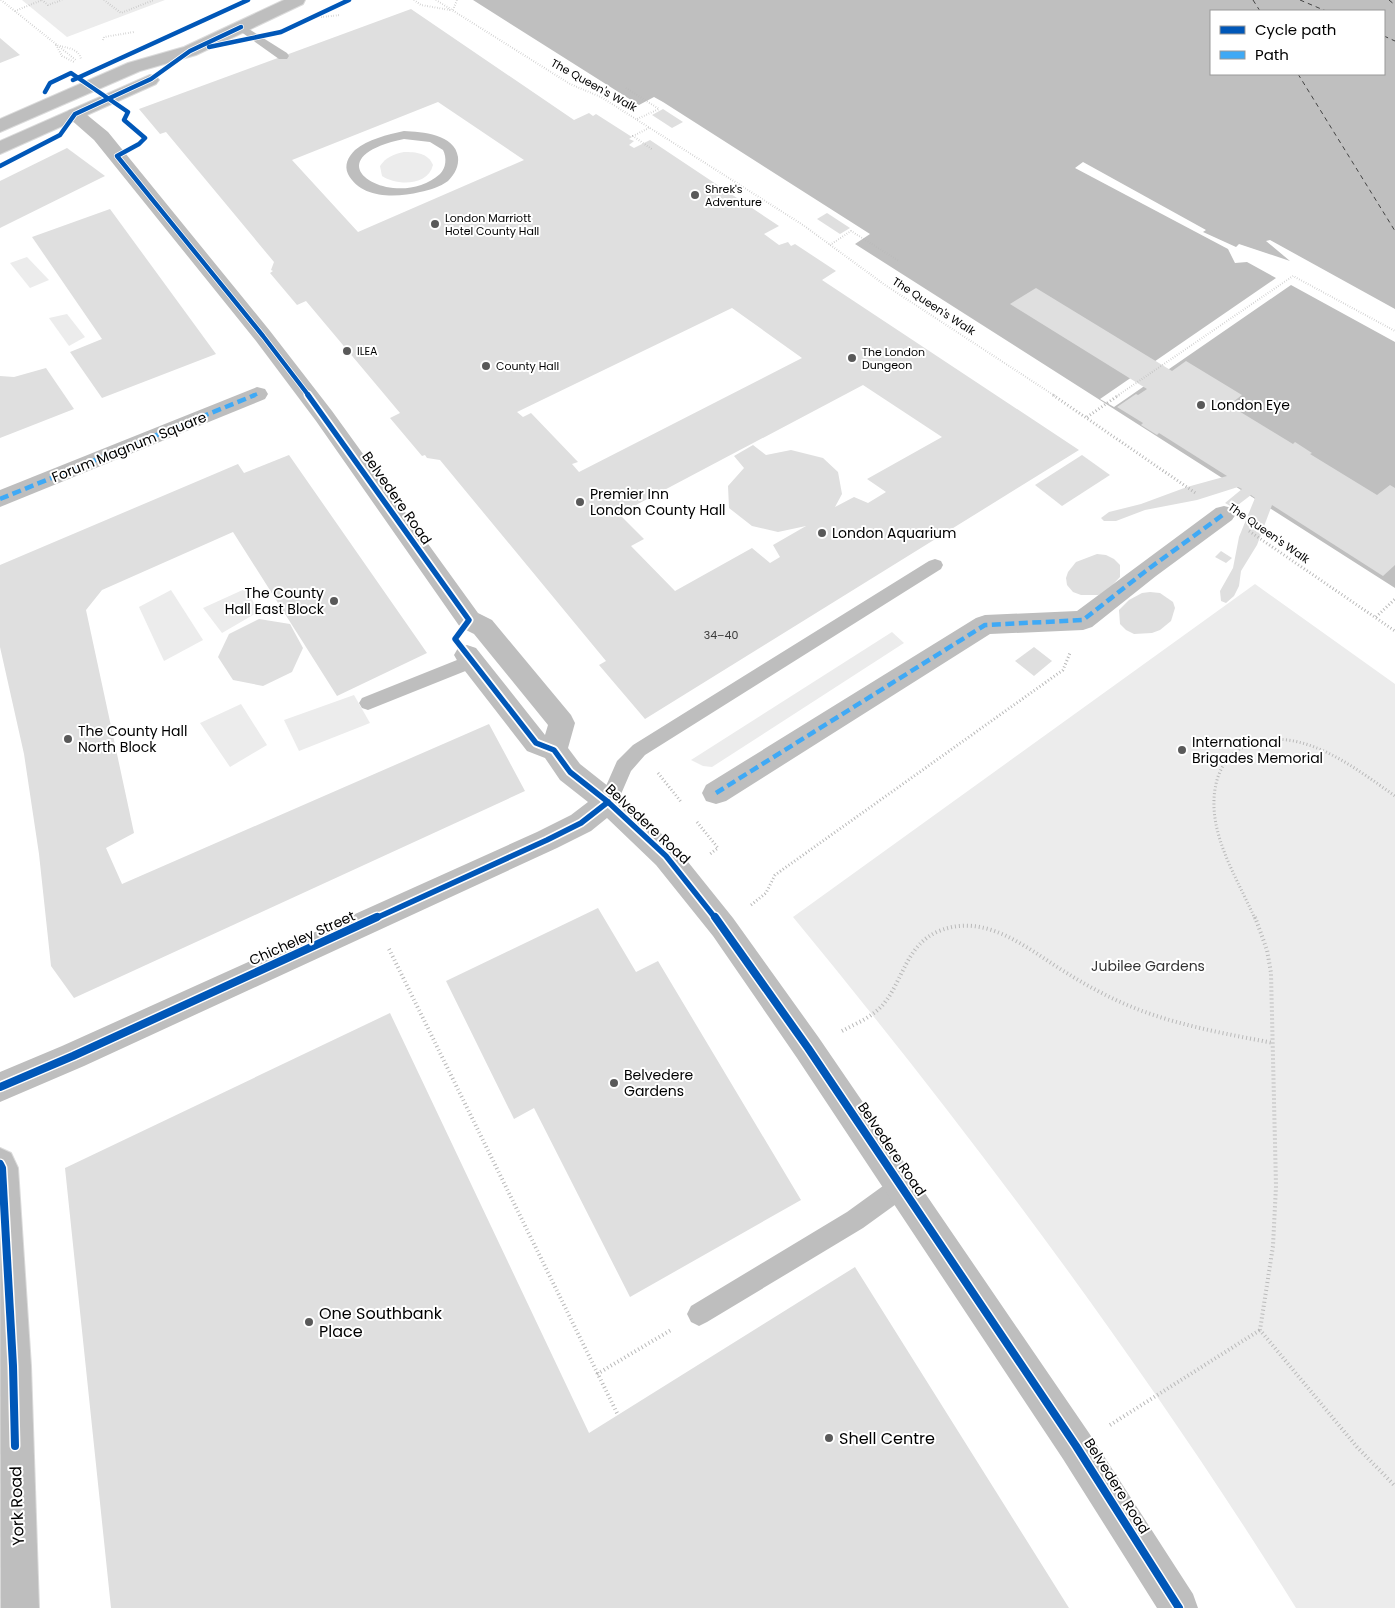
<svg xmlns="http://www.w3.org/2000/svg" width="1395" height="1608" viewBox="0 0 1395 1608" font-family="Poppins,sans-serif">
<rect width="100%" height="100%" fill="#fff"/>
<g fill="#ececec">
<path d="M22,0H165L67,37Z"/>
<path d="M404,152C416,152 428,153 433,165C428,186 397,186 382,176L380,166C386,157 394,154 404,152Z"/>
<path d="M27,257L49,280L30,288L10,263Z"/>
<path d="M67,314L85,337L69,346L49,318Z"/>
<path d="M1255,584L1395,684V1608H1296C1145,1366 974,1137 793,917Z"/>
<path d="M247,588L258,612L222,633L203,608Z"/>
<path d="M171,590L203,640L164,661L139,607Z"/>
<path d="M892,632L904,643L712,767L703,766L691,760Z"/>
<path d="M354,695L370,723L299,751L284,720Z"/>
<path d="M241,704L267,745L230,767L200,723Z"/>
</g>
<path fill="#bfbfbf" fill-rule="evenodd" d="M473,0H1395V588L855,244L870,234L663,102L654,97L639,105ZM1211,11H1384V74H1211Z"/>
<path fill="#fff" d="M1083,162L1206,230L1203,232L1236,247L1239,244L1290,261L1266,241L1270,240L1395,309V342L1291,285L1114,407L1100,399L1276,278L1247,262L1235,263L1228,249L1075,168Z"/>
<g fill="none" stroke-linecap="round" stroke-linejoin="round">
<g stroke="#444" stroke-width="1" stroke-dasharray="4.5 4" stroke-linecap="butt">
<path d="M1253,0L1260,11"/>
<path d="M1300,0L1326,11"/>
<path d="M1389,0L1395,5"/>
<path d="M1384,36L1395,41"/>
<path d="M1298,74L1395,231"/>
</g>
</g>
<g fill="#dfdfdf" fill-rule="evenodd">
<path d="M411,9L574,120L589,113L593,116L596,114L632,137L629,139L634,141L629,145L634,148L650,140L779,226L764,234L779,245L788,242L791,246L795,244L836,271L822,280L1079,450L645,719L599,665L606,661L440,460L427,458L425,455L422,456L390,418L400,413L306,301L297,305L270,273L273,271L271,270L274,262L166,132L160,134L139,109ZM438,102L524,160L358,232L292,160ZM732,308L802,358L579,472L572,464L578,462L531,413L523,417L517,412ZM863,385L942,437L867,479L886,492L868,503L854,497L835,507L842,494L838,472L823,458L791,450L766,455L753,445L734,456L744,468L728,486L729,508L752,526L778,532L806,526L773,545L780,557L770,563L752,548L675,591L631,546L644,539L619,514Z"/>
<path d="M0,38L20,55L0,63Z"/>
<path d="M663,109L683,122L672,128L652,115Z"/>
<path d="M67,148L105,176L0,228V181Z"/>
<path d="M110,209L216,354L102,398L70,352L102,339L32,237Z"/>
<path d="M827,213L850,228L840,234L817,219Z"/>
<path d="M1036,288L1172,371L1186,361L1242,395L1229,405L1293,444L1295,442L1312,453L1310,454L1377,495L1390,485L1395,488V565L1383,576L1272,505L1257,545L1241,571L1239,586L1234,596L1226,603L1221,601L1220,591L1233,568L1239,537L1255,498L1251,495L1234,508L1225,503L1242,489L1238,487L1197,500L1145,510L1116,521H1104L1101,518L1109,512L1141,504L1187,487L1227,476L1159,433L1157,435L1141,425L1143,423L1117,407L1136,394L1138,395L1147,389L1010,304Z"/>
<path d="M46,368L74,409L0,438V376L14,377Z"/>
<path d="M289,455L427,653L337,696L233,532L102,590L86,610L134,833L106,848L122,884L489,724L525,791L74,998L51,966L39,854L24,754L0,647V565L238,464L244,473Z"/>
<path d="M1082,455L1110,475L1062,506L1035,485Z"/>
<path d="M1221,551L1232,558L1226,563L1215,557Z"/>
<path d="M1097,554L1106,555L1114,559L1120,565V577L1106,592L1098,595H1081L1073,592L1067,585L1066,578L1068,572L1076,562Z"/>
<path d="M1150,592L1160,593L1173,602L1175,608L1171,621L1160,630L1152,633L1134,634L1126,630L1120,624L1119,610L1129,600L1142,593Z"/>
<path d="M259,619L290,624L303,648L292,672L263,686L233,680L218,657L229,634Z"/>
<path d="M1034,647L1052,661L1034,676L1015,661Z"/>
<path d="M598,908L636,972L658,961L801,1200L630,1297L534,1108L514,1119L446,981Z"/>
<path d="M390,1013L589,1433L855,1267L1069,1608H111L65,1168Z"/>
</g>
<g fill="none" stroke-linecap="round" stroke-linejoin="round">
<g stroke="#dbdbdb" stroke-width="2">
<g id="primary">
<path d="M284,0H305L303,4L196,55L140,71L0,132V119L128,63L184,47Z"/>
<path d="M150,75L156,76L159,80L156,84L0,154V141Z"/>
<path d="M0,1148L11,1153L18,1168L31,1366L39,1608H1Z"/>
</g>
</g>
<g stroke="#b9b9b9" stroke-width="2" stroke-dasharray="0.5 2" stroke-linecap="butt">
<path d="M1,0L77,61"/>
<path d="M42,0L48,5L62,0"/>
<path d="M104,0L121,13L154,0"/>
<path d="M414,0L421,5L450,10"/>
<path d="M436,0L570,84L601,97L803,225L885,285L1055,396"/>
<path d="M453,10L457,0"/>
<path d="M15,11L42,0"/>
<path d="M321,17L340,15"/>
<path d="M103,40L104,37L134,32"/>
<path d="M56,45L62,56L74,62"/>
<path d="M60,46C68,48 79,49 81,59"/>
<path d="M626,88L659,109L637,119"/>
<path d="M649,128L633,136L653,150"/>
<path d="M830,245L851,231L899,261"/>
<path d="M1117,396L1293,276L1395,331"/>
</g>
<g stroke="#b9b9b9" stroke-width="3" stroke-dasharray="1 2.5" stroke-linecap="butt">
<path d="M1053,395L1197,494"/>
<path d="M1087,417L1119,395"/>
<path d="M1249,531L1395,631"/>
<path d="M1376,617L1395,599"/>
<path d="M658,773L682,803"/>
<path d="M697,822L718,848L710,854"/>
<path d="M751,905L766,893L775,875L1063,670L1070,653"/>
<path d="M1255,919C1240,884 1216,847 1214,808C1213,786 1219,761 1240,749C1294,719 1352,766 1395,796"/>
</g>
<g stroke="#b9b9b9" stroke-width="4" stroke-dasharray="1 3" stroke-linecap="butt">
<path d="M1255,917L1267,950L1271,973L1276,1186L1273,1246L1260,1330L1357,1447L1395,1486"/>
<path d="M389,949L618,1415"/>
<path d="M842,1031C855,1024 870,1018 881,1007C903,983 905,945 939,931C988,911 1031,952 1070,975C1091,988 1114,1000 1137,1009C1181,1026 1227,1034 1273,1043"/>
<path d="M597,1374L671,1330"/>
<path d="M1110,1425L1260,1330"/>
</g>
<g fill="#bebebe" fill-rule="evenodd">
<path d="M241,24L287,53L289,56L287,59H279L237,29L235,27L237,25Z"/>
<path d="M404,131C422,132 455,134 458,157C459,166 455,174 448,181C440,187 430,190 420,192C396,198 361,199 348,174C344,165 348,157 355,150C368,139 387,135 404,131ZM404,139L430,142L443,150C447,158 446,168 440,174C396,214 304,160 404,139Z"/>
<path d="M935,559L941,561L943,565L941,569L645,755L631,771L615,808L608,810L601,808L599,802L617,761L633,745L929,561Z"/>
<path d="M472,654L478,656L481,661L478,666L368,710L362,708L359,703L362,698Z"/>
<path d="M902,1175L910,1178L913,1186L910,1194L863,1228L707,1322L699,1326L691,1322L687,1314L691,1306L847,1212L894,1178Z"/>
</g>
<g fill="#bebebe" fill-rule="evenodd">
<path d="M75,109L81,110L108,132L270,331L332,411L478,613L492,620L571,715L575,723L568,748L580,764L618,794L676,847L733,918L819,1038L1089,1433L1193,1594L1198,1608H1157L1063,1459L797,1058L713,936L656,865L607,818L591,831L557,848L84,1066L0,1102V1072L62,1046L537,832L571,815L588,802L560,780L545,758L527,751L458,662L454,655L458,648L467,645L476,648L545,735L548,725L474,634L460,627L316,421L256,341L94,140L69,118L66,114L69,110Z"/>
<path d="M257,387L265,389L268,394L265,399L0,507V490Z"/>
<path d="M1224,506L1232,508L1236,514L1232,520L1156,576L1092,627L1083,630L990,634L726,801L716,804L706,801L702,793L706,785L976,618L985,615L1077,611L1216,508Z"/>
</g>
<use href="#primary" fill="#bebebe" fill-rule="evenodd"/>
<path stroke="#3fa9f5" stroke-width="4" stroke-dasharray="7 4" stroke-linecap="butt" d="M252,396L257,394"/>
<g stroke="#3fa9f5" stroke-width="4.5" stroke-dasharray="9 4.5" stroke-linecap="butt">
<path d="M0,499L255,395"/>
<path d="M716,793L985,625L1083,620L1147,570L1224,514"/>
</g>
<g stroke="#fff" stroke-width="6">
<g id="cycleway-far2">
<path d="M209,47L281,32L349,0"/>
<path d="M73,80L248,0"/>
<path d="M45,92L50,83L71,73L128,112L124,120L145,138L139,144L117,156L263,336L309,396"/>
<path d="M0,166L60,135L75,114L151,79L190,51L241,27"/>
</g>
</g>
<g stroke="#fff" stroke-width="9">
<g id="cycleway-far1">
<path d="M308,395L469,620L455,639L536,743L554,750L570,772L608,802L666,856L716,919"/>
<path d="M374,919L547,840L581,823L608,802"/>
</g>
</g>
<g stroke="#fff" stroke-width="11">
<g id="cycleway">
<path d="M715,917L808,1048L1076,1446L1179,1608"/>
<path d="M0,1087L73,1056L377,917"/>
<path d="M0,1164L2,1168L13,1366L15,1446"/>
</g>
</g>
<use href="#cycleway-far2" stroke="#0057b8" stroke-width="4.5"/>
<use href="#cycleway-far1" stroke="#0057b8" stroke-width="5.5"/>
<use href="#cycleway" stroke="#0057b8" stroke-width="8"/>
</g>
<g fill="#595959" stroke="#fff" stroke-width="2">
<circle cx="695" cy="195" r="5"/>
<circle cx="435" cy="224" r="5"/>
<circle cx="347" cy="351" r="5"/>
<circle cx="852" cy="358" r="5"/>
<circle cx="486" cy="366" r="5"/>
<circle cx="1201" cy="405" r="5"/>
<circle cx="580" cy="502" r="5"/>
<circle cx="822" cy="533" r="5"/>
<circle cx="334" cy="601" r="5"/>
<circle cx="68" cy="739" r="5"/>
<circle cx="1182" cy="750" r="5"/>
<circle cx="614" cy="1083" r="5"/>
<circle cx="309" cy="1322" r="5"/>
<circle cx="829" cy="1438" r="5"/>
</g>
<g text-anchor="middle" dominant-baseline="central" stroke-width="4" stroke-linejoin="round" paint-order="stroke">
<g font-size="11" fill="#000" stroke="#fff">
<text transform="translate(594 85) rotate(29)">The Queen's Walk</text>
<text transform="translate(934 306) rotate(33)">The Queen's Walk</text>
<text transform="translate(1269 533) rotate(35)">The Queen's Walk</text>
</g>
<g font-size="11" fill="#000" stroke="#fff" text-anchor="start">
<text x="705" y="189">Shrek's<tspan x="705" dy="13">Adventure</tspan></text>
<text x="445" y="218">London Marriott<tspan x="445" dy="13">Hotel County Hall</tspan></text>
<text x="357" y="351">ILEA</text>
<text x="862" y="352">The London<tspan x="862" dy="13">Dungeon</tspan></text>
<text x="496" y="366">County Hall</text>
</g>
<g font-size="11" fill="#383838">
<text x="721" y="635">34–40</text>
</g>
<g font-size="14" fill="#000" stroke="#fff" text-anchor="start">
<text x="1211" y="405">London Eye</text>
<text x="590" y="494">Premier Inn<tspan x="590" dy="16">London County Hall</tspan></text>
<text x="832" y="533">London Aquarium</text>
<text x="324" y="593" text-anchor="end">The County<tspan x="324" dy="16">Hall East Block</tspan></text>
<text x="78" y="731">The County Hall<tspan x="78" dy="16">North Block</tspan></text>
<text x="1192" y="742">International<tspan x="1192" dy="16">Brigades Memorial</tspan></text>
<text x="624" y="1075">Belvedere<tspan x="624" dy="16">Gardens</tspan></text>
</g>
<g font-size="14" fill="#000" stroke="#fff">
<text transform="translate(129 447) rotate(-22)">Forum Magnum Square</text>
<text transform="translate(397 498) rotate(55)">Belvedere Road</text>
<text transform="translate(648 824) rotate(43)">Belvedere Road</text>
<text transform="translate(302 938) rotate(-24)">Chicheley Street</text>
<text transform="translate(892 1149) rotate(56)">Belvedere Road</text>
<text transform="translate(1117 1486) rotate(58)">Belvedere Road</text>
</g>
<g font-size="14" fill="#333" stroke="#fff">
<text x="1148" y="966">Jubilee Gardens</text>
</g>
<g font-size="16" fill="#000" stroke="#fff" text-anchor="start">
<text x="319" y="1313">One Southbank<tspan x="319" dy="18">Place</tspan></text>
<text x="839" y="1438">Shell Centre</text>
</g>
<g font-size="16" fill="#000" stroke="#fff">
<text transform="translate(17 1506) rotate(-92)">York Road</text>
</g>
</g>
<rect x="1210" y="10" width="175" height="65" fill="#ffffff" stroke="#999999"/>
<rect x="1220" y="26" width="25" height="8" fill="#0057b8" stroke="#999999"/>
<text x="1255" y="35" font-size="15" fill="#000000">Cycle path</text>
<rect x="1220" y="51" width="25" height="8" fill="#3fa9f5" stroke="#999999"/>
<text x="1255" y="60" font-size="15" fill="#000000">Path</text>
</svg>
